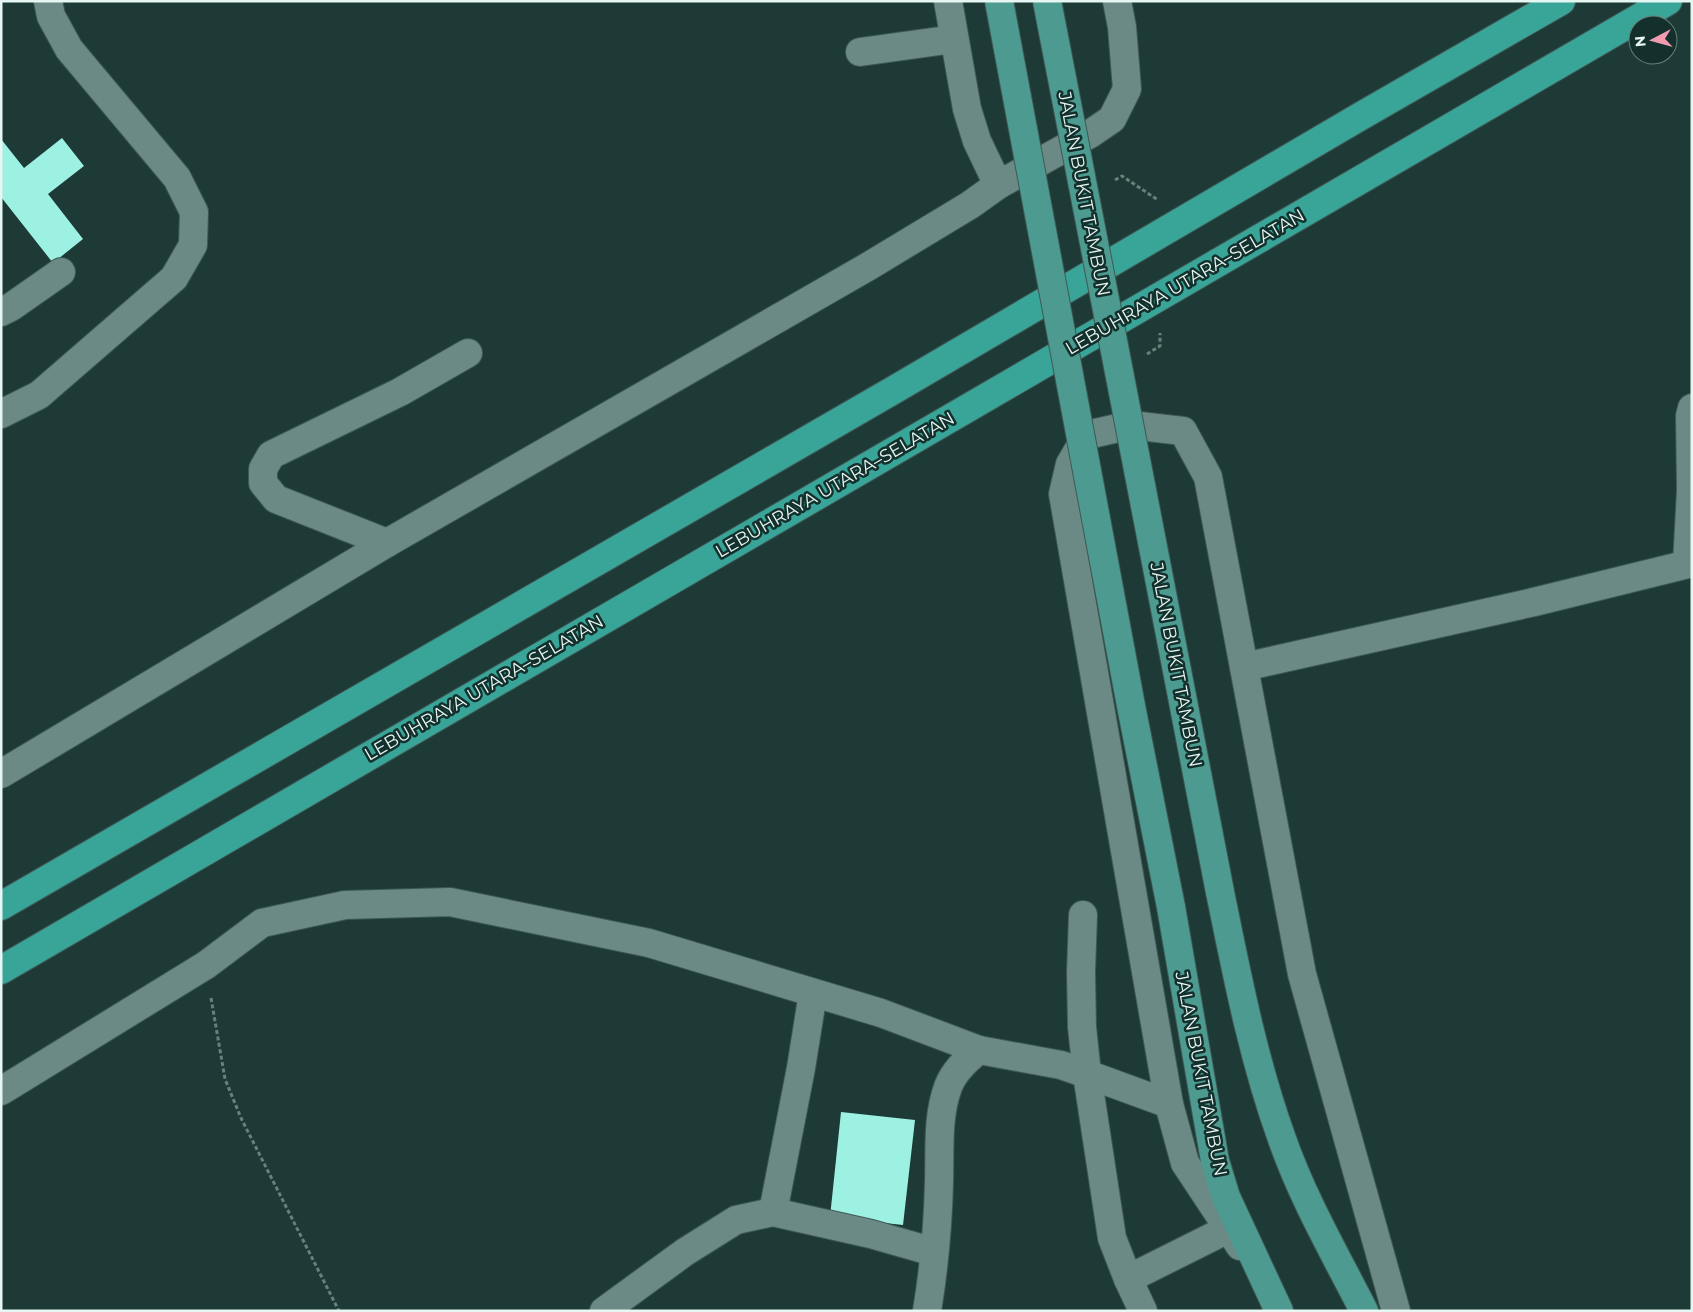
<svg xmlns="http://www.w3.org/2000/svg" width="1693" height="1312" viewBox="0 0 1693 1312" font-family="Montserrat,sans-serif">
<rect width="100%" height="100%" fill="#1e3a36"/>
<g fill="#9cf1e3">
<path d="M62,138L84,166L48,194L83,239L53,263L1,197V139L24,168Z"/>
<path d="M841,1112L915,1120L903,1225L830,1217Z"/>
</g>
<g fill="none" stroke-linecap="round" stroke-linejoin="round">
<g stroke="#3f5855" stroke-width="30">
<g id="minor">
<path d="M948,1L967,109L977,141L998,185L1090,134L1112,119L1127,89L1122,27L1117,1"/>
<path d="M860,52L954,39"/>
<path d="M1,312L11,307L61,272"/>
<path d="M1,414L39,395L174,278L193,245L194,212L177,178L69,49L51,16L48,1"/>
<path d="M387,543L276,499L263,483V469L271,455L400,392L468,353"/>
<path d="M1687,564L1691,490L1690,416L1692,408"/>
<path d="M1244,667L1534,602L1692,563"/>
<path d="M1,774L387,543L869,266L970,205L998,185"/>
<path d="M1,1091L206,965L262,923L345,905L450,902L649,943L881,1013L979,1050L1061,1065L1087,1074L1082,1027L1081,972L1083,915"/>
<path d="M773,1212L801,1068L813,993"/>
<path d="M1240,1246L1185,1163L1169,1104L1063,494L1070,464L1087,435L1131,425L1183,431L1208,477L1302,974L1396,1311"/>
<path d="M1128,1279L1228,1229"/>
<path d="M604,1311L685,1252L736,1220L773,1212L871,1234L934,1252"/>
<path d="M927,1311C934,1268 938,1225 939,1182C940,1150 937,1117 948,1087C954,1071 966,1060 979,1050"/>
<path d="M1143,1311L1128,1279L1112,1238L1087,1074L1169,1104"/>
</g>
</g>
<g stroke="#3f5855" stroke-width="30">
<g id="major">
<path d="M1220,892C1237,975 1253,1059 1282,1139C1303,1199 1335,1254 1364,1311"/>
<path d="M1171,907L1215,1161L1226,1197L1279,1311"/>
</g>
</g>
<g stroke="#3f5855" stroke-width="30">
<g id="highway">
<path d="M1,906L892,391L1361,116L1561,1"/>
<path d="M1,970L1668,1"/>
</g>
</g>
<g stroke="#69807d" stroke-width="3" stroke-dasharray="4 2.5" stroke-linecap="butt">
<path d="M1115,180L1122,176L1158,200"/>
<path d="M1147,354L1160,346V333"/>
<path d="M211,998L225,1079L241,1118L339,1311"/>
</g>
<use href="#minor" stroke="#6b8a85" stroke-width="28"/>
<use href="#major" stroke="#4c9a90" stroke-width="28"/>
<use href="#highway" stroke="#38a598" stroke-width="28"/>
<g stroke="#3f5855" stroke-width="30" stroke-linecap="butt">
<g id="major-bridge">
<path d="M999,1L1132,711L1171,907"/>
<path d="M1047,1L1220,892"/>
</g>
</g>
<use href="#major-bridge" stroke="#4c9a90" stroke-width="28"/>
</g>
<g text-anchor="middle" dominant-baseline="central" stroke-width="5" stroke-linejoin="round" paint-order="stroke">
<g font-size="18" fill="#e6f6f3" stroke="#13302c">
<text transform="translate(1084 194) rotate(79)">JALAN BUKIT TAMBUN</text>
<text transform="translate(1185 282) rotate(-30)">LEBUHRAYA UTARA–SELATAN</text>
<text transform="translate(835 485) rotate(-30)">LEBUHRAYA UTARA–SELATAN</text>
<text transform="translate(1176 665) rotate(79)">JALAN BUKIT TAMBUN</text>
<text transform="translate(484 688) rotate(-30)">LEBUHRAYA UTARA–SELATAN</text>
<text transform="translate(1201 1074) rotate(79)">JALAN BUKIT TAMBUN</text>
</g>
</g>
<rect width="1693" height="1312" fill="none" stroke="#e6f6f3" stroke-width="5"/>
<g transform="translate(1653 40) rotate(264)"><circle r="24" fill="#13302c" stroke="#677f7c"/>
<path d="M0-4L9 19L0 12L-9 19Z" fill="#f29ab0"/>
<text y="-8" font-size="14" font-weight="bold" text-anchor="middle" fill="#e6f6f3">N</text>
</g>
</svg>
